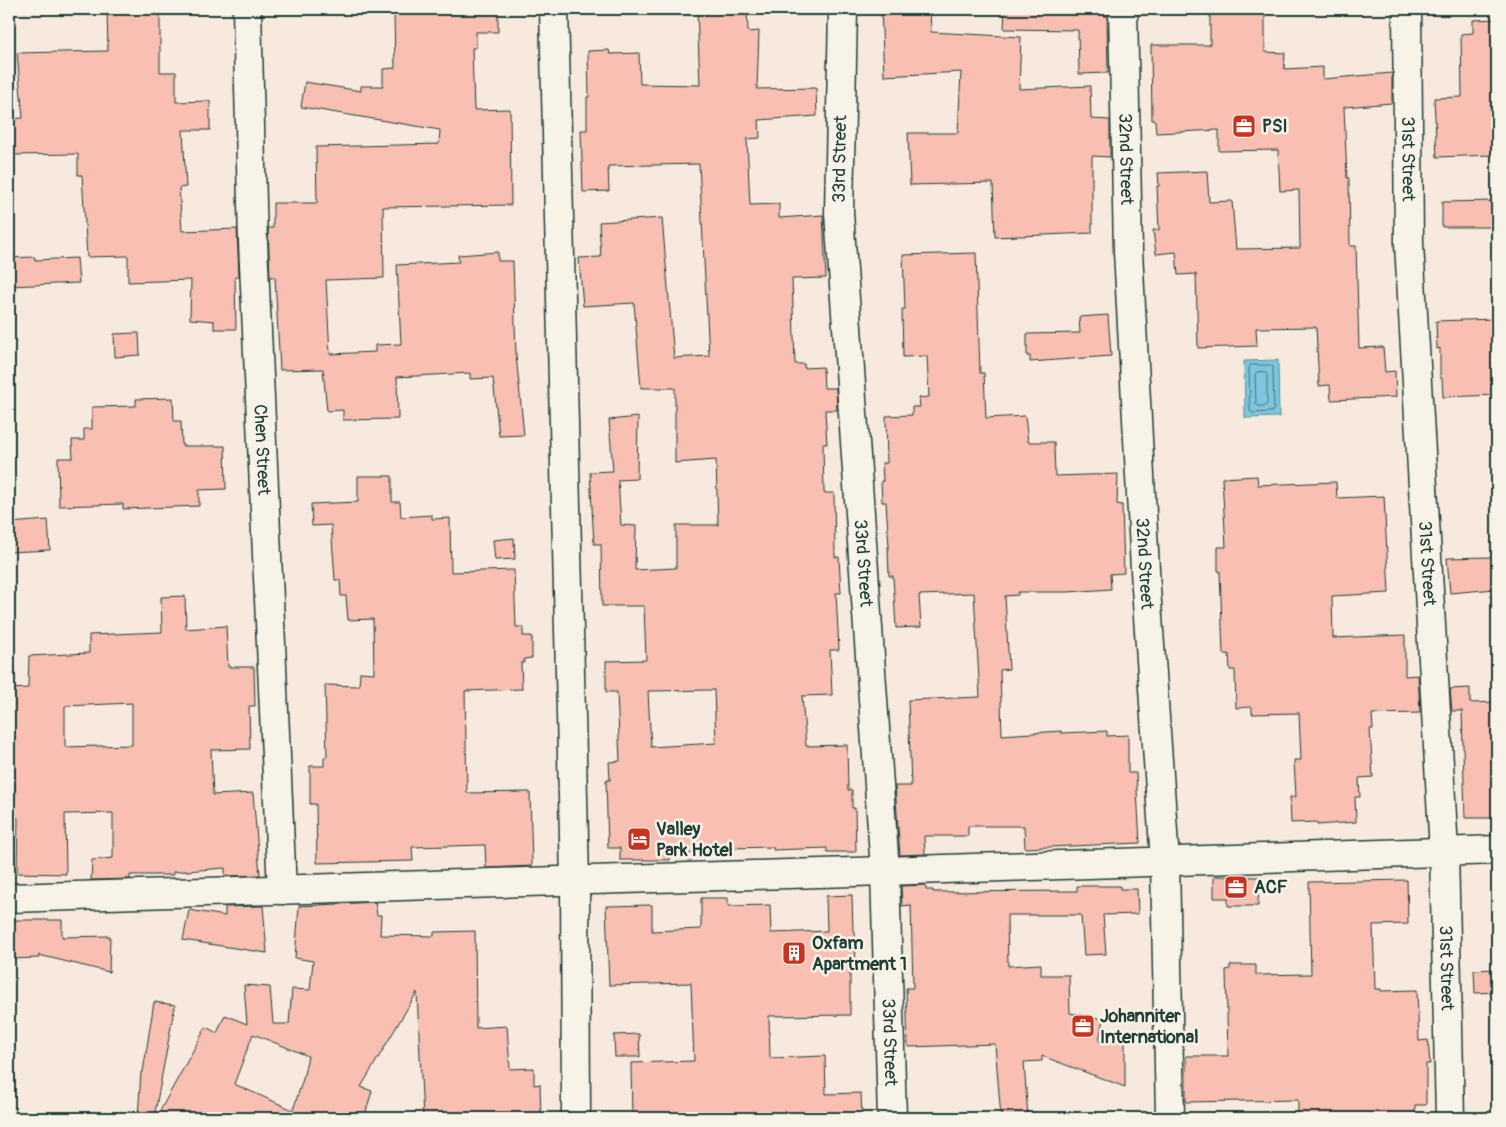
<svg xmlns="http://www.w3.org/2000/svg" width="1506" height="1127" viewBox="0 0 1506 1127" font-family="Pangolin,sans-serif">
<rect width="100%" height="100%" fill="#f7e9dd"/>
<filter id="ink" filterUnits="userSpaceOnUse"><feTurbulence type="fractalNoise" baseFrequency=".02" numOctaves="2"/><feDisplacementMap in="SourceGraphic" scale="10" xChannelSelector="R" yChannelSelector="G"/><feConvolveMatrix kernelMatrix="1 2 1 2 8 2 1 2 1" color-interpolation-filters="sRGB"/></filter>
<g filter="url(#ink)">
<path fill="#7dc6de" stroke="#578f9a" d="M1278,360L1279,417L1245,418L1244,361Z"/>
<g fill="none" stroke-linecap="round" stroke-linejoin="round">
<g stroke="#457478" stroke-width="1">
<path d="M1251,365H1270L1273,367L1274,409L1272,412L1252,413L1250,411L1249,368Z"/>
<path d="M1265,372L1267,374V404L1265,406H1258L1256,404L1255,374L1257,372Z"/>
</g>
</g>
<g fill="#f9bfb2" stroke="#1f3d34" fill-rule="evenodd">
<path d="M107,9H160V72H176V102L210,101V130H183L186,187L179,188L182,231L237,229L239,277H235L236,329H214V321L190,319L191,280L128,282V256L87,257L82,175H78V154L12,155L10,119L23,118L17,53L108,51Z"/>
<path d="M432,9H498V32H476V48H472L474,110L510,109L511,205L383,207L384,278L326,280L330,354L375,352V345L401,344L397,265L459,262L458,255L498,252V261H513L516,355L524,435L499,436L493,378L470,379V373L397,377L398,419L343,420V410L327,411L323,369L280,370L275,277H270L268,228H273V203H317L316,147L439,144L440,130L301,107L305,82L361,91V86H383V69L395,68L394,12L432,10Z"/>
<path d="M697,9H747L748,32L759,31L757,89L816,88L817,116L759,120L760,138L747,139L750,205L779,204V218L823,215L826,278L792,279L795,364H804V368L823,367L824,388H836L837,410H825L827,444H823L824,493H834L835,557H839L841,593H836L839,650H830L832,695L802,696L806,746L847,745L848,790H852V808H855L856,852H827V848L773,850V847L731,848V853L670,854V860H620V848H608L606,780H610L609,762L620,761L617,692H606V661L646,660L644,606H602L601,544H594L590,472L613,471L609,420L638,417L637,479L618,480L621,525L636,526L635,570L676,568V525H718L716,460L675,463V388H641L634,303L583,306L579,258L601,257L599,222L662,218L674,358L709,356L699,164L608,166L609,191L583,192L581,130H587V97H589L588,51L609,50L610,54L639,53L640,84L700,85ZM714,690L716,743L651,747L648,691Z"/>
<path d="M881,9H930L931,32L1021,37L1019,89L1090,86L1091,119L1110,120V157L1092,156V233L995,237L993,183L910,185L908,133H958L961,72L884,76Z"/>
<path d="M1005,9H1104V16H1107L1108,73L1079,74L1078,30L1004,29Z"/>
<path d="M1210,9H1265V52L1285,53L1284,69L1323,67V79L1392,73V103L1344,107L1347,178H1349L1350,246H1356L1359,348L1383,347L1385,372L1395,371L1396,397L1331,400L1330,385L1319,386L1316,327L1256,328L1257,346L1198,348L1196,274L1178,275L1176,252L1156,254L1153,230H1159L1157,186H1159L1158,173L1207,171L1209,202L1232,201L1236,249L1300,248L1299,190L1280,191L1278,150L1219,151V130L1156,133L1155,120H1152L1151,45H1210Z"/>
<path d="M1497,19V104H1491L1493,155L1437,157L1434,98L1462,97L1461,34L1473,33V20Z"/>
<path d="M1497,201V227H1442V202Z"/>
<path d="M976,253L980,373H984L986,418L1025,416L1028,442H1054L1055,476L1118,474L1117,504L1122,505L1124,573L1110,574L1111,589L1068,592H1018V595L1005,596L1009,669L1000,670L1002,735L1061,731V733L1107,731V736L1128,735V773H1136L1140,843L1025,848L1024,826H968V836H924L925,854L900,855L895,786H911L908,700L980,697L974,593L919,595L921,627L896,628L893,576H889L888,547H889L886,502H882L881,481H883L882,463H887L886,416L912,415V407H920L919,398L929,397L927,356L903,357L902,309H905L903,255Z"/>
<path d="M35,257V260L77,258L79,283L9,286V258Z"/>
<path d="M1108,315L1111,356L1030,362V356H1027V334L1080,333L1079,317Z"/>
<path d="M1494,319L1495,350H1497V395L1443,397L1442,378H1440V348L1437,349L1436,321Z"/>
<path d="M135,333H139L140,355L115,357L114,334Z"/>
<path d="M173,398L174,421H181L182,446H225L226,489L199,490V506L123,509V504L59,506L58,458H73L72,440H84V429H92V407L136,406V399Z"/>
<path d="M358,476H392V502H400L401,517L432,515V519L450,518L451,572L514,570L516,627H523V636H532V658L524,659V663H521L522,689L465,691L467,793L530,792L532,866L486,868L485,845L412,847L413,861L317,863L316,804H310V766H324V757H327L325,685L359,686L360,672L374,673L373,619L348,620L346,596H341L340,580H335L331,525L312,526L311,504L358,502Z"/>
<path d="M1257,476L1258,485L1336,482L1337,498L1384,496L1389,593L1332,596L1333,638L1405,635V676L1418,675L1420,713L1372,714L1373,729H1370L1373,777L1359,778L1360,797H1355L1356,822L1317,825V822L1291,823L1290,797H1296L1294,760H1301L1299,713L1252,714V707L1236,708L1235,670H1230L1229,654H1223L1220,571H1218V547H1226L1222,478Z"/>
<path d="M48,520L50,550L9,552V523Z"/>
<path d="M514,538L515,559L495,560L493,540Z"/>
<path d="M1493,557L1495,589L1450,593L1447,558Z"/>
<path d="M185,596L186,629L226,626L228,667H254L255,706H249L250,749L211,750L213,795L253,793L260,875L225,876V868L173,872V875H130V879L91,880L92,860L113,858V813L65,814L66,874L17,873L18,818H9V794H15L13,720H9V689L28,688L29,656L89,653V635L162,632L161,597ZM132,703V745L65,747V706Z"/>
<path d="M1470,688V703L1497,702V818H1465L1462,711H1452L1450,689Z"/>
<path d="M1214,876L1259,877L1258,906H1228V898H1214Z"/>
<path d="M1407,880L1408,924L1373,925L1375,989H1381V991L1417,990L1419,1041L1428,1040L1430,1064H1426V1105H1415V1118H1298V1100L1186,1102V1056H1228L1226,970L1230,969V965H1256V975L1311,974L1309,882Z"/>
<path d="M926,885V890H933V892L1077,891V886H1120V889H1137L1138,914L1103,915L1106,954L1084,955L1081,915H1007L1008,966L1041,964V975H1069L1070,1013L1103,1019L1099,1041H1125V1087L1042,1056V1061L1024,1062L1028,1118H1001L995,1044L908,1047L906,988H913L911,905L902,906L901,886Z"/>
<path d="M852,895L853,931H855L856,973H850V1015L769,1016L770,1058L825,1056L826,1094L861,1093L862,1118H632L631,1063L694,1061L691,983L609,985L606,906L652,905V931L701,929V898H728V906L770,905L771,933L827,931L826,896Z"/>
<path d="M375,902L377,915H381L380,935L434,936V932L475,931L476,1028L507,1026L510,1069L534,1068V1085L540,1084L541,1118H423L417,992L361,1087L372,1091L364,1118H156L206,1027L217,1033L225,1015L247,1024L244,985L270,987L273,1024H289L292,989L310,990L313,961L295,958L299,906ZM253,1034L308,1056L303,1079L293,1110L234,1084Z"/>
<path d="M263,906L267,953L183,940L189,910L225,916V907Z"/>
<path d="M9,920H62V937L110,936L109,972L39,955V958L9,959Z"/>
<path d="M1497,969V992L1475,993L1474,970Z"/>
<path d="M154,1002L175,1005L154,1118H138L141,1072H143Z"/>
<path d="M639,1034L640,1057H615L614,1035Z"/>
</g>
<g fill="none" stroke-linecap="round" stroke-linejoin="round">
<g stroke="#1f3d34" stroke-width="31">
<g id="minor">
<path id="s1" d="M247,9L253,242L282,890"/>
<path id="s2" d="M843,9L839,213L885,871L892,1118"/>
<path id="s3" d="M1123,9L1128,251L1146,588L1165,861L1170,1118"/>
<path id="s4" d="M1407,9L1409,244L1444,851L1450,1118"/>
<path d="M9,898L885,871L1497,850"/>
</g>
</g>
<g stroke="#1f3d34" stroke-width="31">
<path id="tertiary" d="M554,9L575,880L576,1118"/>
</g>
<use href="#minor" stroke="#f7f3e8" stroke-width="28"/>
<use href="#tertiary" stroke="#f7f3e8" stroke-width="28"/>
</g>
</g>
<defs>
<g id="office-square" transform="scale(1.25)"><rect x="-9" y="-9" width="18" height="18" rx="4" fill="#c8321e" stroke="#f7f3e8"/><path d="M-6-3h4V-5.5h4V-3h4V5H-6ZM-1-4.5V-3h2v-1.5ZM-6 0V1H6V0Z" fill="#fff"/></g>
<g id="hotel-square" transform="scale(1.25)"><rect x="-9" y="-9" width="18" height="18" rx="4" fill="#c8321e" stroke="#f7f3e8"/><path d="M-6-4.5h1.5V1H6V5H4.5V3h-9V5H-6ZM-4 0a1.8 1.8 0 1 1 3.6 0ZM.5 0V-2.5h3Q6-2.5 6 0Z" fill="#fff"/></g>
<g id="building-square" transform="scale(1.25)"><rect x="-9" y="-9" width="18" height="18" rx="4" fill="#c8321e" stroke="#f7f3e8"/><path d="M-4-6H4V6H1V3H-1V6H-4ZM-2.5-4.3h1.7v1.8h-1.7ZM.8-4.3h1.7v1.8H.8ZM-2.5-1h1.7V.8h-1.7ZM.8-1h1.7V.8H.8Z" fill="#fff"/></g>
</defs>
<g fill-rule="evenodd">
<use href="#office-square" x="1244" y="126"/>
<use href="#hotel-square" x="639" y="839"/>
<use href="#office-square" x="1236" y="887"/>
<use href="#building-square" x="794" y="953"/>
<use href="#office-square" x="1083" y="1026"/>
</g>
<g text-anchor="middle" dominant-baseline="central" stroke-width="5" stroke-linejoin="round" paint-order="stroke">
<g font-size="18" font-weight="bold" fill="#1f3d34" stroke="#f7f3e8" text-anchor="start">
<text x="1262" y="126">PSI</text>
<text x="656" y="829">Valley<tspan x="656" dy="21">Park Hotel</tspan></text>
<text x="1254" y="887">ACF</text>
<text x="812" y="943">Oxfam<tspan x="812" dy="21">Apartment 1</tspan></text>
<text x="1100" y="1016">Johanniter<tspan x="1100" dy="21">International</tspan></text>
</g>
<g font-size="18" fill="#1f3d34" stroke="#f7f3e8">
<text transform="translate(840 159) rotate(-89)">33rd Street</text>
<text stroke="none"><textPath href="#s3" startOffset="150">32nd Street</textPath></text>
<text stroke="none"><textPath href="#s4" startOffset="150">31st Street</textPath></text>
<text stroke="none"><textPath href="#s1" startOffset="441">Chen Street</textPath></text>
<text stroke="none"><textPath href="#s2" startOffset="555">33rd Street</textPath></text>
<text stroke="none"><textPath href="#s4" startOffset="555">31st Street</textPath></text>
<text stroke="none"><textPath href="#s3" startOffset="555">32nd Street</textPath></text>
<text stroke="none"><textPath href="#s4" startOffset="960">31st Street</textPath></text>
<text stroke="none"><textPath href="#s2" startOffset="1035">33rd Street</textPath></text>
</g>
</g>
<rect width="1506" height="1127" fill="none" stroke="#f7f3e8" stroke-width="30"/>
<rect x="15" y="15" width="1476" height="1097" fill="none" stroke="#1f3d34" stroke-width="2" filter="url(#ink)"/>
</svg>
